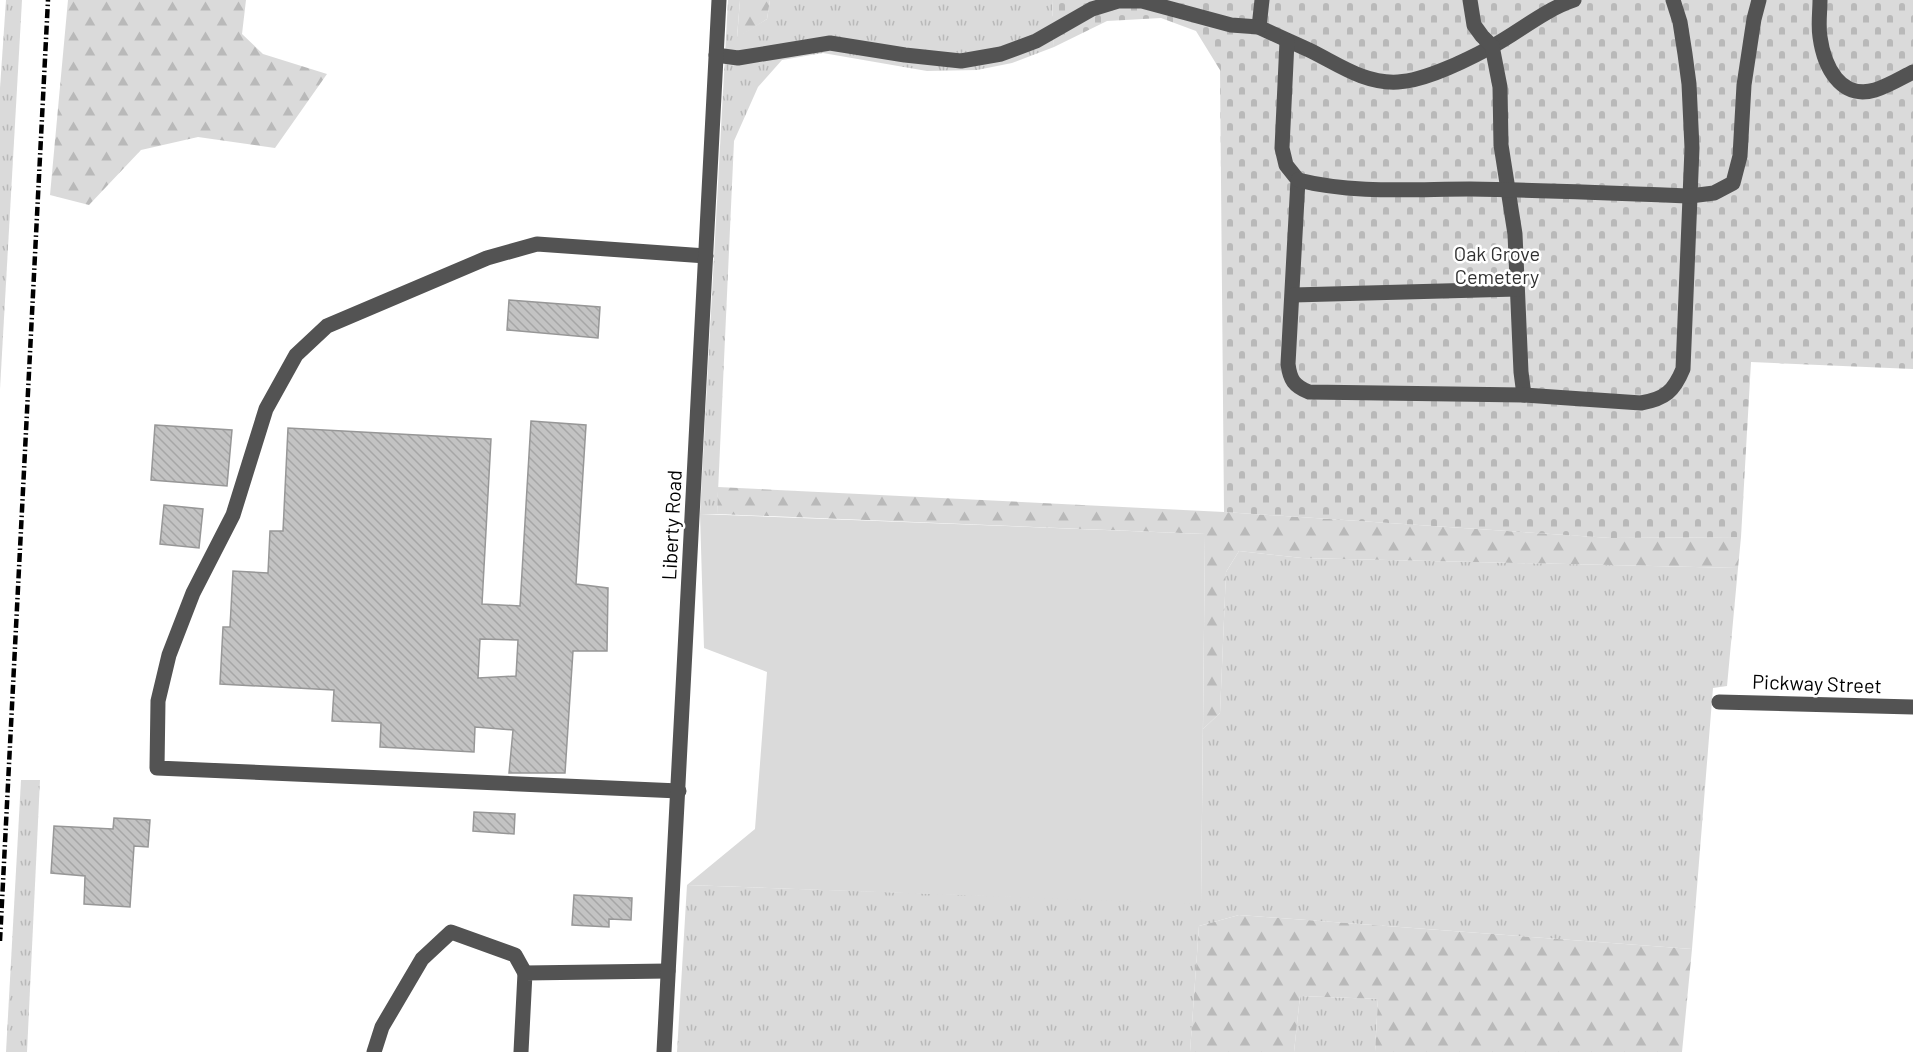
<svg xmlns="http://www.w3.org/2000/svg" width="1913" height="1052" viewBox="0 0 1913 1052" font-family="Barlow,sans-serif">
<defs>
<pattern id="grass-tufts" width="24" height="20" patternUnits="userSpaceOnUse" patternTransform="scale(1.5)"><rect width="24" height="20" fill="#dadada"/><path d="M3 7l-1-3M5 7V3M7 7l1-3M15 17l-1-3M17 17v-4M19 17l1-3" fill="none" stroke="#b9b9b9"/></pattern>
<pattern id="forest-firs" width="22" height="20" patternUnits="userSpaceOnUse" patternTransform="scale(1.5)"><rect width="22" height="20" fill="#dadada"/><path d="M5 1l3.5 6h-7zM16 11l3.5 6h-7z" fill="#b9b9b9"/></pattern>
<pattern id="cemetery-stones" width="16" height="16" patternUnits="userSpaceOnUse" patternTransform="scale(1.5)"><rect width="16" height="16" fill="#dadada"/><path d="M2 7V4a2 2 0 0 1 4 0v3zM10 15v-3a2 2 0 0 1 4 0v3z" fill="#b9b9b9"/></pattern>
<pattern id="building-back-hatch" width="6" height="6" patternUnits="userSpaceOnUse" patternTransform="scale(1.5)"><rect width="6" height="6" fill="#c3c3c3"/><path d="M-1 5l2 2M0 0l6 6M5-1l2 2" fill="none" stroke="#a6a6a6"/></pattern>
</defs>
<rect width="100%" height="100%" fill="#fff"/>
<g fill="url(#grass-tufts)">
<path d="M6,0H22L0,389V88Z"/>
<path d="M728,0H740L737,37L767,19L770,0H1052L1054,47L1012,63L977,70L927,71L823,53L782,60L758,87L734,141L717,514H700Z"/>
<path d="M1239,551L1302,558L1738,568L1727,686L1713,688L1692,949L1239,915L1199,926L1190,1052H677L687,885L1201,903L1203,729L1220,713L1226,572Z"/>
<path d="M21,780H40L27,1052H6Z"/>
<path d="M1300,996L1378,999L1375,1052H1294Z"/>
</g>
<g fill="url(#forest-firs)">
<path d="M68,0H246L242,34L263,54L327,74L275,148L198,137L141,150L89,205L50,195Z"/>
<path d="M740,0H770L767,19L737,38Z"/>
<path d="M718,487L1224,512L1611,538L1741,537L1738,568L1302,558L1239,551L1226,572L1220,713L1203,729L1205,534L717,514Z"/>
<path d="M1239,915L1692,949L1682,1052H1375L1378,999L1300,996L1294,1052H1190L1199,926Z"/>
</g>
<path fill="url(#cemetery-stones)" d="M1052,0H1913V369L1751,362L1741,537L1611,538L1224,512L1220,70L1196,31L1161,18L1107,21L1054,47Z"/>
<path fill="#dadada" d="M700,514L1205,534L1201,904L687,885L755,829L767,672L704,648Z"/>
<g fill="url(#building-back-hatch)" stroke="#979797" stroke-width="1.5" fill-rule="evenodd">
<path d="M509,300L600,307L598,338L507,330Z"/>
<path d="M531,421L586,425L576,584L608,588L607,651H573L565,773H509L513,730L475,727L474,752L380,747L381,723L332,721L334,690L220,684L223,627H230L233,571L268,573L270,531H283L288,428L491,439L482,604L520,606ZM480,639L518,640L516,676L478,678Z"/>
<path d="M155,425L232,430L227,486L151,480Z"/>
<path d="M164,505L203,509L199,548L160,544Z"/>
<path d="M474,812L515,814L514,834L473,831Z"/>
<path d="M114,818L150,820L148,847L134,846L130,907L84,904L85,876L51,873L54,826L113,829Z"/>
<path d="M574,895L632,898L631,920L609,919V927L572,925Z"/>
</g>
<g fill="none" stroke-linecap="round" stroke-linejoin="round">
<g stroke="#535353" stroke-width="15">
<path d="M1262,0L1259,27C1275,35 1292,42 1309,50C1338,64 1364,84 1398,82C1424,81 1467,60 1491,47C1519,32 1544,10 1574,0"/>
<path d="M1470,0L1474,25L1482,36L1492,46L1500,87L1501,145L1515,234L1521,372L1524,395"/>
<path d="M1820,0C1820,12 1818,25 1820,37C1824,66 1840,100 1875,90C1888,86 1901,78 1913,72"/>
<path d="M1287,41L1282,148L1286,165L1298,180L1288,364C1290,380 1294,386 1309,392L1524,395L1641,403C1665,399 1674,391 1683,369L1692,148L1689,84L1685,54L1680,22L1673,0"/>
<path d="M716,55L738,58L830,43L905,55L961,61L1001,54L1036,41L1092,9L1118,1H1142L1231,25L1259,27"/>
<path d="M1298,180C1354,194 1413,189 1470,189C1544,190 1616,193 1690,196L1714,193L1733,183L1740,156L1744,85L1754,19L1759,0"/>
<path d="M1293,295L1517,289"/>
<path d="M1719,702L1913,707"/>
<path d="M679,791L157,768L158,701L169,655L193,593L233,515L266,409L296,355L327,326L487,258L537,244L706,256"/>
<path d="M374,1052L382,1027L422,959L451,932L515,955L525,973"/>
<path d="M521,1052L525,973L668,971"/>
<path d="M664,1052L719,0"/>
</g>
<path stroke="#000" stroke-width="4.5" stroke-dasharray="9 3 1.5 3" stroke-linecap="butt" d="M0,941L48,0"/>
</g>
<g text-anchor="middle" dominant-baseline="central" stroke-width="5" stroke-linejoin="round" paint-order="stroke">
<g font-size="20" fill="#313131" stroke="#fff">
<text x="1497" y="253">Oak Grove<tspan x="1497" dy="23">Cemetery</tspan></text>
</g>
<g font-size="20" fill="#000" stroke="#fff">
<text transform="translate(671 525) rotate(-87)">Liberty Road</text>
<text transform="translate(1817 683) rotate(2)">Pickway Street</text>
</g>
</g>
</svg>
